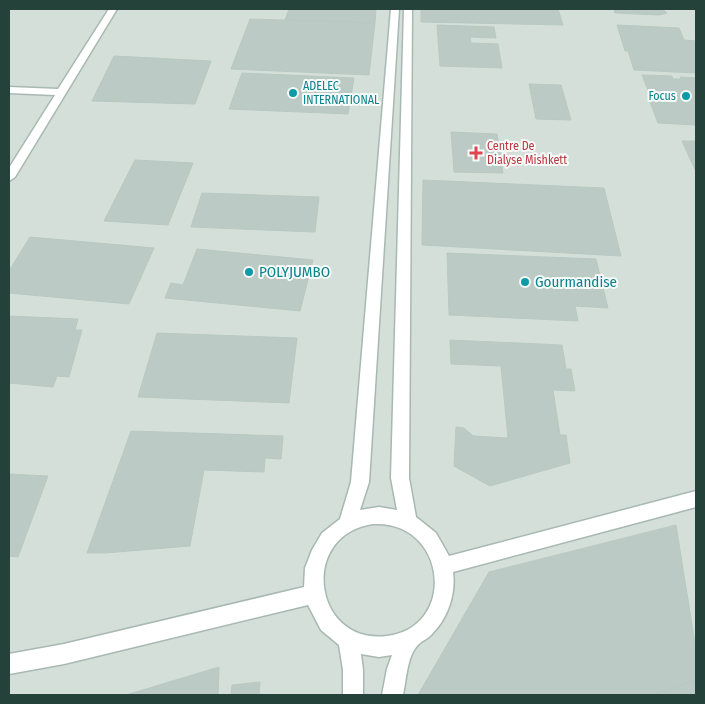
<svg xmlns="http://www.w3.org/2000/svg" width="705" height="704" viewBox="0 0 705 704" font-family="'Fira Sans Condensed',sans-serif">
<rect width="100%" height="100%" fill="#e6efeb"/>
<rect fill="#d4dfda" x="9" y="9" width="687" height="686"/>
<g fill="#bbcac4" stroke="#b8c9c2">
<path d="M289,9H376L375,23L285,20Z"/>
<path d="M421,9H558L563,25L421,22Z"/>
<path d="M614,9H662L667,13L659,15L615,13Z"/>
<path d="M250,19L375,23L369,75L231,69Z"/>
<path d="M437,25L494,27L496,38L470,37L471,43L498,44L502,68L440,66Z"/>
<path d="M617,25L679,28L684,40L696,41V73L634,70L628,51H625Z"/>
<path d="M114,56L211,61L195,104L92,101Z"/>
<path d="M242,73L354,78L348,114L229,109Z"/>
<path d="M642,75L672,76L673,79H681L680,77L696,78V125L658,123L650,102L678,103L673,91L648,90Z"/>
<path d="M529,84L561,85L571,120L536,119Z"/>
<path d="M451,132L497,134L503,173L454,172Z"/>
<path d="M682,141H696V172Z"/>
<path d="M135,160L193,163L168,225L104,221Z"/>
<path d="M423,180L604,188L621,256L422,245Z"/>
<path d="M202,193L319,197L315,232L191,227Z"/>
<path d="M30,237L154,248L129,304L9,293V271Z"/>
<path d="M197,249L313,260L300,311L165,298L171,283L183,285Z"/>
<path d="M447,253L596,259L608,308L575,306L578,321L449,315Z"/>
<path d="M9,316L78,319L75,330H82L69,377L57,376L53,387L9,383Z"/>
<path d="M157,333L297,338L289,403L138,397Z"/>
<path d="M450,340L562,345L566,369H571L575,391L553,390L560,435H566L570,463L490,486L454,466L456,427L464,428L473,436L508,438L501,366L451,364Z"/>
<path d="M131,431L283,436L281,459L265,458L264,472L204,470L190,546L105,553H87Z"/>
<path d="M9,474L48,476L18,557L9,556Z"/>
<path d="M676,525L696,650V680L653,695H418L489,572Z"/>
<path d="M219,667L218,695H126Z"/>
<path d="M696,680V695H653Z"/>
<path d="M260,682L259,695H231L232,685Z"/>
</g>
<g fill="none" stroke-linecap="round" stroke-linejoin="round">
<g stroke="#a8b8b2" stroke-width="3">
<g id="street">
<path d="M109,9H117L15,177L9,181V168L55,95L9,93V87L58,89Z"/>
<path d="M391,9H399L369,482L360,510L379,507L397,510L391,478L404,9H412L409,478L416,517L436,533L449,556L696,491V507L453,572C456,594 448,618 432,634C428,639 421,641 417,646C407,657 406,682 403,695H382L387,669L392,655L379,657L361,654L363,670V695H343V670L339,645L321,630L308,605L64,664L9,674V654L64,644L304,587L305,568L312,550L322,533L340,519L351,482ZM373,524C447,520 458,627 387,636C313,645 298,535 373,524Z"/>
</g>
</g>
<use href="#street" fill="#fff" fill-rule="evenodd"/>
</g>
<g fill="#0f9aa8" stroke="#f7fbf9" stroke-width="2">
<circle cx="293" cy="93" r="5"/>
<circle cx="686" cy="96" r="5"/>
<circle cx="249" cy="272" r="5"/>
<circle cx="525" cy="282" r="5"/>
</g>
<path fill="#e0444e" stroke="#f7fbf9" stroke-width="2" d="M473.5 145.5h5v5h5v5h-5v5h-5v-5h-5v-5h5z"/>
<g text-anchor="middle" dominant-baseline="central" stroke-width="4" stroke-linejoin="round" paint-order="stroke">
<g font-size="12" fill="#0d838f" stroke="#f7fbf9" text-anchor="start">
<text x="303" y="86">ADELEC<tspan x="303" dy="14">INTERNATIONAL</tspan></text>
<text x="676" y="96" text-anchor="end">Focus</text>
</g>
<g font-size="12" fill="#be3a42" stroke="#f7fbf9" text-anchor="start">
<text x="487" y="146">Centre De<tspan x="487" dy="14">Dialyse Mishkett</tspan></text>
</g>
<g font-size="15" fill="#0d838f" stroke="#f7fbf9" text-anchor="start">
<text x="259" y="272">POLYJUMBO</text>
<text x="535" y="282">Gourmandise</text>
</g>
</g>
<rect width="705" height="704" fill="none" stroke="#24423a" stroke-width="20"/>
</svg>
